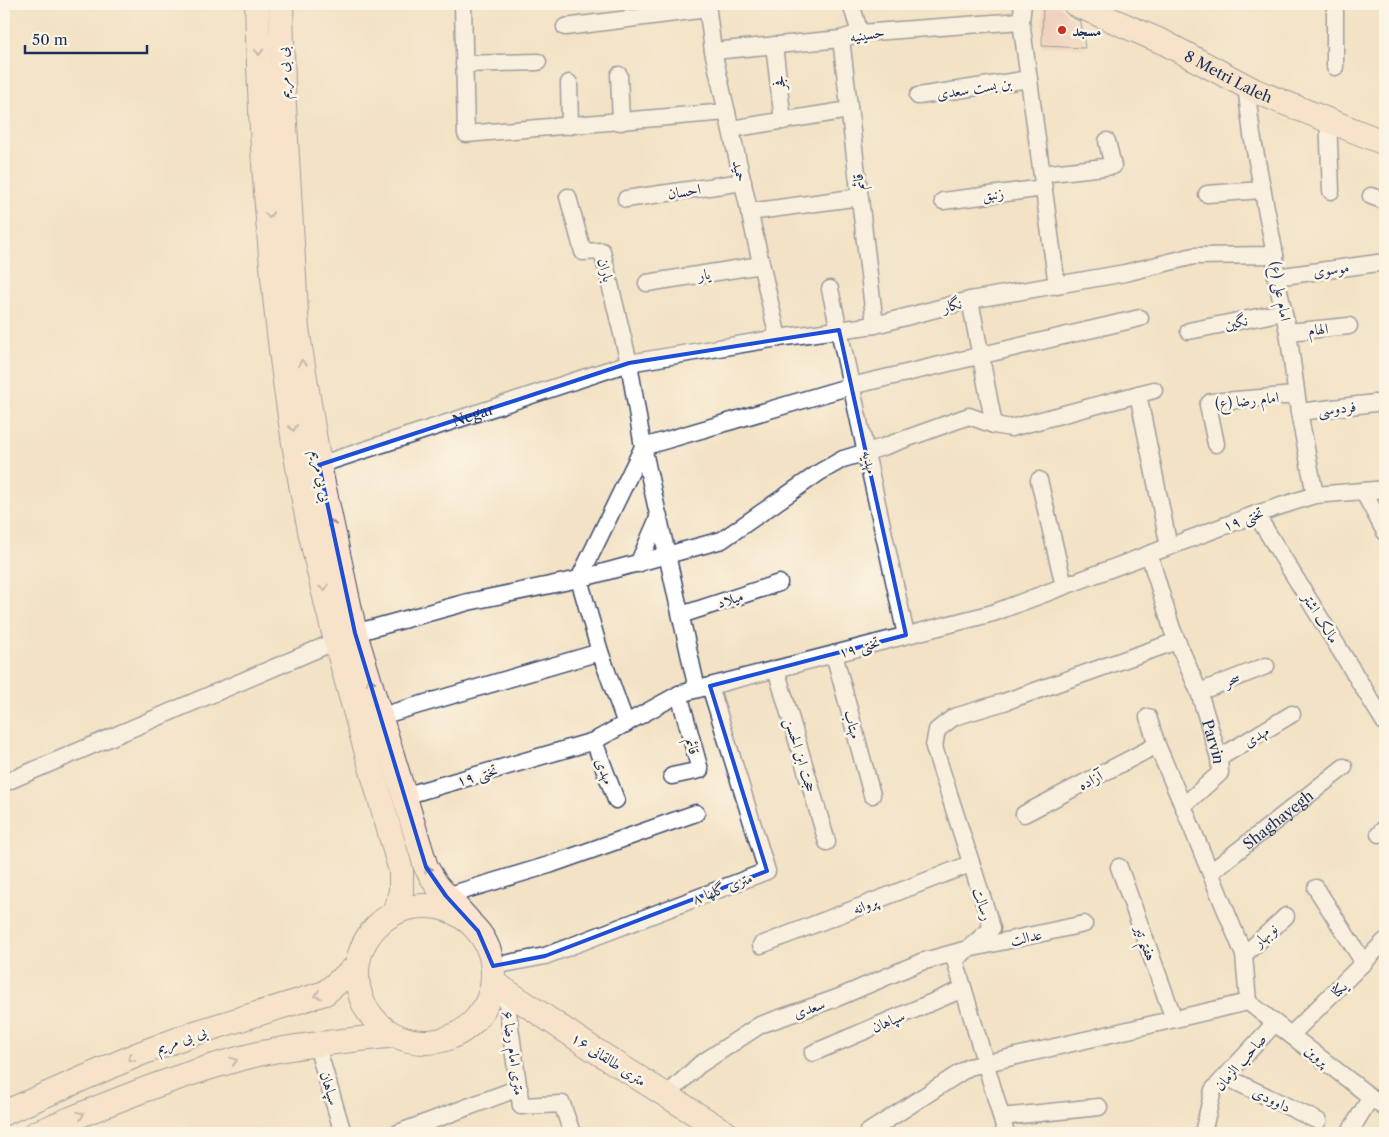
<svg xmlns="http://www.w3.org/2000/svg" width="1389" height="1137" viewBox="0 0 1389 1137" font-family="'Libre Caslon Text',Amiri,serif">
<rect width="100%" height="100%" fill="#fcf5e5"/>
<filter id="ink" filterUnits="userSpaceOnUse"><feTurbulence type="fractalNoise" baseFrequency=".02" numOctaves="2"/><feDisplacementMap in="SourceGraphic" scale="10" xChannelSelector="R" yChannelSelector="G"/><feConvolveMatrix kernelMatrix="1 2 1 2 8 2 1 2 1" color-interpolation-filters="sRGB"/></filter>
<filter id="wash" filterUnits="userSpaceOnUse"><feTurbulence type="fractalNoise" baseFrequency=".0096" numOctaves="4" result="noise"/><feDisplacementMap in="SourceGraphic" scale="20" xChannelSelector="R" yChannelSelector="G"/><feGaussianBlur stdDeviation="1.12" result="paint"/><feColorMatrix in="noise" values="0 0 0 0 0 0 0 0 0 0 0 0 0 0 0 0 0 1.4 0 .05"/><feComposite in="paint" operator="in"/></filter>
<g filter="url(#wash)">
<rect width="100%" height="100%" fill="#f3e2c5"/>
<g id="blocks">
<path fill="#e6a9a0" d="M1043,4H1053L1062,7L1069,16L1081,22L1085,48L1042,46Z"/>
</g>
</g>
<g filter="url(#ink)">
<use href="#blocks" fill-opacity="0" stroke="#3b4a6d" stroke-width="1"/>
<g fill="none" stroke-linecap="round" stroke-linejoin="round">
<g stroke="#3b4a6d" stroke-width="19">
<g id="street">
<path d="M463,4L466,134L727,112"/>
<path d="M707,4L713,51L778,338"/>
<path d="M851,4L860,33"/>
<path d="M1023,4L1021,21L1057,286"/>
<path d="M565,27L707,9"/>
<path d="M841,39L875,325"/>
<path d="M774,45L783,121"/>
<path d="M713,51L841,39L860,33L1021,21"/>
<path d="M464,64L538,62"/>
<path d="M1335,67V4"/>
<path d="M619,75L621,122"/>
<path d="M569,83L570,126"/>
<path d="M1246,86L1252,135L1275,255L1276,277L1288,332L1299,412L1315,495"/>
<path d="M918,96L1029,79"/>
<path d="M1328,119L1331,191"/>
<path d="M731,129L849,110"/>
<path d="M1042,174L1113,166L1107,141"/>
<path d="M1207,194L1262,190"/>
<path d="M1371,196L1385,201"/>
<path d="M568,197L583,252L602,251L629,363L643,447L697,689"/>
<path d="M626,199L743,182"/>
<path d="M943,201L1044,188"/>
<path d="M749,212L860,197"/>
<path d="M1276,277L1385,262"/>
<path d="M647,283L761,265"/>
<path d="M830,289L906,635"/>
<path d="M970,300L994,425"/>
<path d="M1189,331L1283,312"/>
<path d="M1288,332L1349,326"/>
<path d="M1138,394L1169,547"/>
<path d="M1299,412L1375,403"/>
<path d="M1216,444L1208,405L1211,402L1296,395"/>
<path id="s1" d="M319,465L629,363L778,338L875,325L970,300L1125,273L1194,256L1275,255"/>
<path d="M1039,480L1064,586"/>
<path d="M1363,491L1385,489"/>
<path d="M1256,514L1385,723"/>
<path id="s2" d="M1149,554L1172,629L1199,692L1219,758L1220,773L1183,806L1244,955L1248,1002L1385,1108"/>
<path d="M638,564L659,516"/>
<path d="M681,615L779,583"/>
<path d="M834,654L872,795"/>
<path d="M776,669L827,842"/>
<path d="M1199,692L1266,666"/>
<path d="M381,716L600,652"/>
<path d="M1148,717L1157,745L1183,806"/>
<path d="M626,724L600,652L579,579L643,447L851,386L1140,318"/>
<path d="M594,741L616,800"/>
<path d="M1219,758L1292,714"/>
<path d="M672,776L700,770L679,694"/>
<path d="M4,783L355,633L468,602L579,579L722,540L820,472L843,459L883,447L969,416L994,425L1011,428L1154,390"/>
<path d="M404,796L594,741L679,694L993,613L1256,514L1315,495L1363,491L1385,532"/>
<path d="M1024,814L1157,745"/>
<path d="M1379,834L1385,828"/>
<path d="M1119,867L1174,1019"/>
<path id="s3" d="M1211,872L1344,767"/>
<path d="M1316,888L1364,963"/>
<path d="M446,896L549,865L696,813"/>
<path d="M761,945L970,864"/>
<path d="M1244,955L1286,916"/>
<path d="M493,966L545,956L767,871L710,686"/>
<path d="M505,990L521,1106L562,1104L572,1133"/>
<path d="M1291,1035L1385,941"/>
<path d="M316,1043L343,1133"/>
<path d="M813,1053L963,989"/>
<path d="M1226,1077L1318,1121"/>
<path d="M666,1096L699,1065L760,1025L837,998L921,962L968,949L1084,924"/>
<path d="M1001,1117L1099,1107"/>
<path d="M398,1133L519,1088"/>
<path d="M867,1133L969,1067L1248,1002"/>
<path d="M1006,1133L955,960L992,928L934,747L937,730L954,717L1004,702L1177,641"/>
<path d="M1203,1133L1213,1090L1275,1023"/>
<path d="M1349,1133L1371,1097"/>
</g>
</g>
<g stroke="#3b4a6d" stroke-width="26">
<g id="secondary">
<path d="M257,4C261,158 272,315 298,467C321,604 363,738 401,871V892L394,913"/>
<path d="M281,4L283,89L297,329L319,465L355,633L426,867L436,884L469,921"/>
<path id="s4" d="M1075,4L1165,43L1255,91L1385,143"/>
<circle cx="425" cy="974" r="68"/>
<path d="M493,982L593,1049L726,1133"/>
<path d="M4,1113L139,1054L195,1033L325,993L357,966"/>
<path d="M36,1133C108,1104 182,1072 258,1054C303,1044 348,1041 394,1035"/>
</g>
</g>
<use href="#street" stroke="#fff" stroke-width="16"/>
<use href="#secondary" stroke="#fde4d0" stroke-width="24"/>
</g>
<defs><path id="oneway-chevron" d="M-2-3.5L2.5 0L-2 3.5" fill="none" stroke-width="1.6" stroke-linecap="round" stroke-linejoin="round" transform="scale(1.25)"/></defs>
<g stroke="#8c8a97">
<use href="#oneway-chevron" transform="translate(259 52) rotate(88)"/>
<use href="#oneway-chevron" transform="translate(269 215) rotate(85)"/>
<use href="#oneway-chevron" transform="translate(302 363) rotate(-99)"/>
<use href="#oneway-chevron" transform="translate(293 428) rotate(82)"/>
<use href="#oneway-chevron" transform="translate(331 523) rotate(-102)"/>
<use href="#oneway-chevron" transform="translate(324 588) rotate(78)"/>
<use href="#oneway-chevron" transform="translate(370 681) rotate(-107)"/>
<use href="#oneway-chevron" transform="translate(428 869) rotate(-116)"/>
<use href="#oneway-chevron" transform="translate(318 995) rotate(162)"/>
<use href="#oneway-chevron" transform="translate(131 1058) rotate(157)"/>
<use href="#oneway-chevron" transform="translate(234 1061) rotate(-17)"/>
<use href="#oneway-chevron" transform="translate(81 1115) rotate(-22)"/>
</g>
</g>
<path d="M0 0H1389V1137H0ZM839,330L906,635L710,686L767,871L545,956L493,966L478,931L446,896L426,867L355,633L319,465L629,363Z" fill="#f3e2c5" fill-opacity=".55" fill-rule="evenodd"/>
<path fill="none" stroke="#1d4ed8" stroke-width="4" stroke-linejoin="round" d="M839,330L906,635L710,686L767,871L545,956L493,966L478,931L446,896L426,867L355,633L319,465L629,363Z"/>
<circle fill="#c8321e" stroke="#fcf5e5" stroke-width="2" cx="1062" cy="30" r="5"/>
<g text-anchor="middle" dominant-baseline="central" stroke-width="5" stroke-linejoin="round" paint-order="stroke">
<g font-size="15" font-weight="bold" fill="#1b2f5e" stroke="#fcf5e5" text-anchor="start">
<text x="1072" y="30">مسجد</text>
</g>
<g font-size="15" fill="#1b2f5e" stroke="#fcf5e5">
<text transform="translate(867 34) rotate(-9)">حسینیه</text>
<text transform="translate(283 73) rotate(-92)">بی بی مریم</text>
<text stroke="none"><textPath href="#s4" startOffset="170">8 Metri Laleh</textPath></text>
<text transform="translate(779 83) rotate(-97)">فجر</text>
<text transform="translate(974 88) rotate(-9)">بن بست سعدی</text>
<text transform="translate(740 171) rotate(77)">حمید</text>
<text transform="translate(858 182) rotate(-97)">قائم</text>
<text transform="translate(684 191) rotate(-9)">احسان</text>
<text transform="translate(993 194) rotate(-8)">زنبق</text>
<text transform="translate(1331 269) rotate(-8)">موسوی</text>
<text transform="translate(606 270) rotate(75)">باران</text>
<text transform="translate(704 274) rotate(-9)">یار</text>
<text transform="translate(1281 291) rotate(80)">امام علی (ع)</text>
<text transform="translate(952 305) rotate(-14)">نگار</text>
<text transform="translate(1236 322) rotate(-12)">نگین</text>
<text transform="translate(1318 329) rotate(-6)">الهام</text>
<text transform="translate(1247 400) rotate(-6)">امام رضا (ع)</text>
<text transform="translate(1337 408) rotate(-7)">فردوسی</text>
<text stroke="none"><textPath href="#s1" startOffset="162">Negar</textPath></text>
<text transform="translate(870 462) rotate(78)">مهدیه</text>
<text transform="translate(322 476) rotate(79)">بی بی مریم</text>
<text transform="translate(1243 519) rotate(-20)">تختی ۱۹</text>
<text transform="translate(730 599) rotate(-18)">میلاد</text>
<text transform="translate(1321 618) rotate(58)">مالک اشتر</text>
<text transform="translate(859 647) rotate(-15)">تختی ۱۹</text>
<text transform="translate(1232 679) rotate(-21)">سحر</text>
<text transform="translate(853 724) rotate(75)">مهتاب</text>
<text transform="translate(1256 736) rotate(-31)">مهدی</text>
<text stroke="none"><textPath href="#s2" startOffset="199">Parvin</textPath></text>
<text transform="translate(693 746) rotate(74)">قائم</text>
<text transform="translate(801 755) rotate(73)">حجت ابن الحسن</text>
<text transform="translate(605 771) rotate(70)">مهدی</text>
<text transform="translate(477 775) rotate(-16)">تختی ۱۹</text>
<text transform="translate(1090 780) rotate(-27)">آزاده</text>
<text stroke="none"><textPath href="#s3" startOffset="85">Shaghayegh</textPath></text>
<text transform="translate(722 888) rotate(-21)">۸ متری گلها</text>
<text transform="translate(983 904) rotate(72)">رسالت</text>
<text transform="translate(865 905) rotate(-21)">پروانه</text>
<text transform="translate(1265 935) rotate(-43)">نوبهار</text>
<text transform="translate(1026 937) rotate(-12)">عدالت</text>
<text transform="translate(1146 943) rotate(70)">هفتم تیر</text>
<text transform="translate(1339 989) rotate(-45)">یکتا</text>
<text transform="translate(809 1008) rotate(-19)">سعدی</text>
<text transform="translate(888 1021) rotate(-23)">سپاهان</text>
<text transform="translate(181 1039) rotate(-20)">بی بی مریم</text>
<text transform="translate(514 1053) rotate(82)">۶ متری امام رضا</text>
<text transform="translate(1317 1055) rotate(38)">پروین</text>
<text transform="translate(609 1059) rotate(33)">۱۶ متری طالقانی</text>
<text transform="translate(1240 1062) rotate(-49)">صاحب الزمان</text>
<text transform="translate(330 1088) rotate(73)">سپاهان</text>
<text transform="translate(1272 1099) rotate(26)">داوودی</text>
</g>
</g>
<rect width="1389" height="1137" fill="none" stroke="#fcf5e5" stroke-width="20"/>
<path d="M25 45v8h122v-8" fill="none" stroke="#1b2f5e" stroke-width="2.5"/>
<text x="32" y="45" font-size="15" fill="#1b2f5e" stroke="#fcf5e5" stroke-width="4" paint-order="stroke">50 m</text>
</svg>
